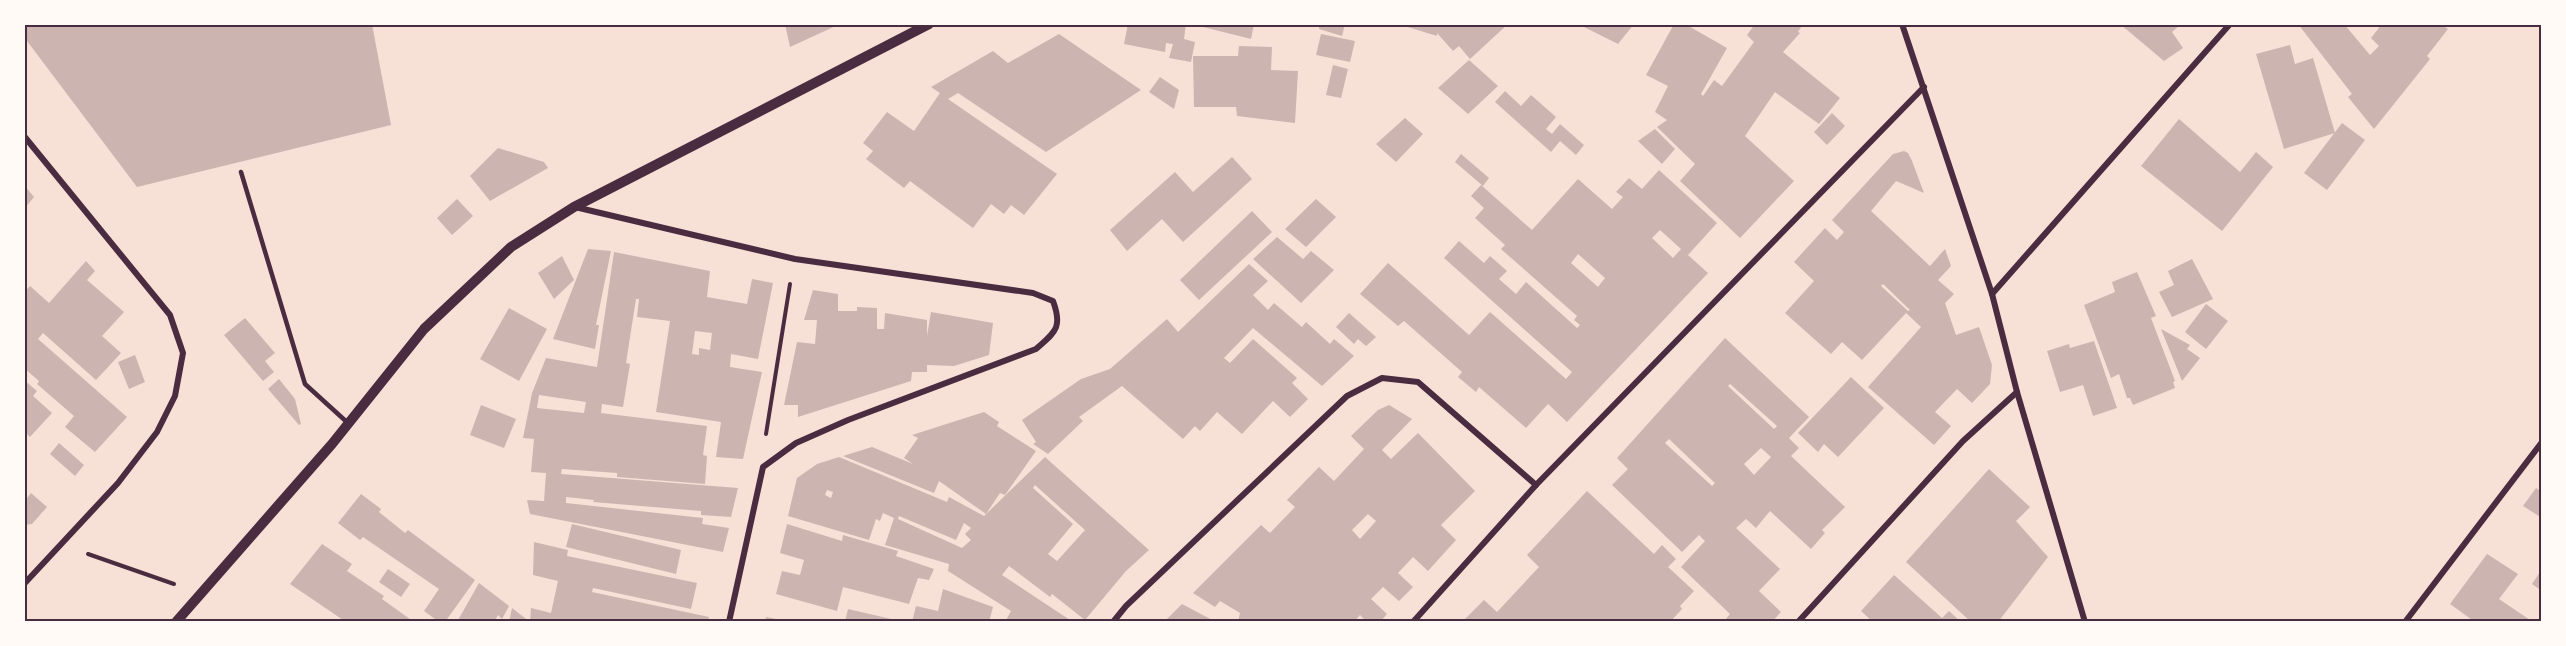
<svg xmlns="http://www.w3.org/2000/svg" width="2566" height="646" viewBox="0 0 2566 646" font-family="'Roboto Condensed',sans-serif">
<rect width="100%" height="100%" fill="#f7e1d7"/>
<g fill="#ccb4b1" fill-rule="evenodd">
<path d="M24,24H372L391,125L137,187L24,37Z"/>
<path d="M785,24H840L790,47Z"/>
<path d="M1128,24H1186L1184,39L1195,42L1191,62L1169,58L1173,44L1166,43L1165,52L1124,44Z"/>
<path d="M1191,24H1254L1251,39Z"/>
<path d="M1320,24H1345L1342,36L1319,29Z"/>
<path d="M1398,24H1508L1470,59L1459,46L1453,51L1437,33V36Z"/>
<path d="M1578,24H1634L1618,44Z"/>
<path d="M1674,24H1685L1727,48L1701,94L1703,96L1714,80L1722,86L1754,42L1747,35L1755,24H1803L1798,32L1800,33L1783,52L1840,98L1819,124L1775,92L1745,136L1794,181L1740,238L1680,181L1695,164L1657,127L1667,120L1655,112L1668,86L1646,75Z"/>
<path d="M2120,24H2181L2172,32L2183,48L2164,61Z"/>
<path d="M2298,24H2344L2370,55L2379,46L2371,38L2382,24H2441L2448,29L2427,56L2430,59L2374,129L2348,97L2352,94Z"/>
<path d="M1059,34L1141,90L1046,152L958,93L948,99L1057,174L1024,215L1011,205L1004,214L991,204L973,228L910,181L904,188L866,159L873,151L863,143L887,112L914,131L940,93L931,87L993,51L1008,63Z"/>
<path d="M1321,34L1355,41L1350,62L1316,55Z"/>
<path d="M2290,45L2295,64L2313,58L2335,133L2284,149L2256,54Z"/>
<path d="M1239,46L1272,47L1271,70L1298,71L1295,123L1237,116L1236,107H1194L1193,56H1238Z"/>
<path d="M1469,60L1498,86L1468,114L1438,88Z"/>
<path d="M1333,65L1348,69L1341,98L1326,95Z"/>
<path d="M1160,77L1179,90L1174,109L1149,92Z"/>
<path d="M1505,91L1521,106L1531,95L1556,117L1546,129L1552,134L1560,124L1584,145L1576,155L1560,141L1551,152L1495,102Z"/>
<path d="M1832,113L1845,126L1827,145L1814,132Z"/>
<path d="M1405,118L1423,134L1396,162L1376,144Z"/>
<path d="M2179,119L2240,172L2256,152L2273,167L2222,231L2141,166Z"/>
<path d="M2342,123L2365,140L2327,190L2304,173Z"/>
<path d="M1655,129L1675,149L1662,164L1638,141Z"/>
<path d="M498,148L544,162L548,168L490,201L470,176Z"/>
<path d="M1904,151L1908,153L1912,161L1924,193L1896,181L1871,211L1930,266L1945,249L1951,266L1938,280L1954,294L1945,303L1956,335L1979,327L1992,365L1990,384L1972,403L1957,389L1935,412L1951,426L1934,445L1868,387L1921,327L1906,313L1862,360L1842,342L1831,354L1785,313L1814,281L1794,262L1825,228L1837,240L1844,232L1832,220L1893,154ZM1883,284L1910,310L1908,311L1881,286Z"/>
<path d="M1461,154L1489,178L1483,186L1455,162Z"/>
<path d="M1232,157L1252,179L1183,242L1162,219L1127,251L1110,230L1175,172L1193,192Z"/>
<path d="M1659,170L1717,223L1688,255L1708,273L1567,422L1548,404L1526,428L1479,387L1476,392L1458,377L1462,372L1404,321L1398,326L1360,294L1388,263L1469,335L1490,312L1566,379L1572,372L1444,258L1459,241L1484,263L1490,256L1507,271L1499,279L1516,294L1526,282L1577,328L1580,325L1574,320L1577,316L1501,249L1505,245L1475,218L1484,208L1471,196L1481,185L1532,230L1578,179L1612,209L1623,197L1616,192L1629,178L1642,189ZM1660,230L1681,249L1673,258L1652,238ZM1578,254L1605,278L1598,287L1571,263Z"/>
<path d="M24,185L34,197L24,209Z"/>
<path d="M457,199L473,216L452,235L437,218Z"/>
<path d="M1316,199L1336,217L1306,247L1285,229Z"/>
<path d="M1252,211L1272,232L1199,300L1180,280Z"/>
<path d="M1277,237L1303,259L1311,251L1334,270L1301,303L1253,259Z"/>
<path d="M588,249L611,251L596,325H599L595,349L553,339Z"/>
<path d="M614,252L710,271L707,297L747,304L752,279L773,283L758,359L731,354L730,367L762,372L743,459L716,457L721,422L656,412L670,321L637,317L639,299H636L626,363L630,364L623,407L602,404L601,413L707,426L703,455L707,456L705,484L617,477V473L562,469L561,474L738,488L731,517L701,515V511L593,502L594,500L566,497V503L703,518L702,524L729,528L723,552L530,514L527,500L544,501L546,473L531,472L534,439L523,438L532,393L546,358L597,367ZM695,331L712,333L710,350L699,348V355L692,354ZM539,395L586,402L584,413L537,408Z"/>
<path d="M562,256L574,280L554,299L538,273Z"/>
<path d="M2192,259L2213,299L2172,317L2159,292L2174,285L2168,271Z"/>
<path d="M86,261L95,271L87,280L124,312L102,336L121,353L96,380L43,333L38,339L127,417L95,452L65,427L74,416L37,384L39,381L24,368V293L30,286L49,303Z"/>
<path d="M1249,264L1268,281L1253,295L1268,310L1274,303L1302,327L1306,322L1330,344L1334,339L1354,356L1322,386L1253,328L1224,358L1230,363L1253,339L1297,378L1292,383L1308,399L1290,417L1273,401L1242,434L1217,412L1200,431L1195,426L1183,439L1122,386L1079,417L1083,421L1048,454L1033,444L1036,442L1022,420L1081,379L1110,369L1167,319L1178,332Z"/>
<path d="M2137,272L2156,316L2151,318L2175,381L2173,382L2175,388L2133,405L2130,398H2127L2119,374L2111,378L2084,305L2115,292L2112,282Z"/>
<path d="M813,290L838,294V311H857V307L877,308V329H884L885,313L927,320V336L931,312L993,323L989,355L954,366L927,365V372H912L911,381L798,417V405H784L797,342L815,344L817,320H804Z"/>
<path d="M2206,304L2228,321L2206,349L2185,332Z"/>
<path d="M509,308L547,329L519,381L480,359Z"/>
<path d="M1349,313L1376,337L1366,346L1358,339L1354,344L1336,327Z"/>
<path d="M245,318L275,353L265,361L274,372L263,381L224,335Z"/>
<path d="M2161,329L2190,345L2187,349L2200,358L2182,381Z"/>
<path d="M1725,338L1809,417L1789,438L1799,448L1791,456L1845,507L1822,530L1825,533L1811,549L1770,511L1756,528L1746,519L1736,528L1780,569L1759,591L1781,612L1772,622H1727L1725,620L1730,614L1681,567L1705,541L1699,535L1682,552L1612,485L1628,469L1617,458ZM1730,384L1777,426L1774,429L1728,386ZM1669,439L1715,483L1712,486L1665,443ZM1761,448L1771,457L1754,475L1744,464Z"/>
<path d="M2094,341L2117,408L2093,416L2083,385L2060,392L2047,351L2069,344L2070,348Z"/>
<path d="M135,355L145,382L129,389L118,362Z"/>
<path d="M1851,377L1884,408L1838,457L1824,444L1818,452L1798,433Z"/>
<path d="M279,379L295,399L301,424L299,425L268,389Z"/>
<path d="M24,380L37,391L33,396L52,413L30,437L24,431Z"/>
<path d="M481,405L516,419L504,448L470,435Z"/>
<path d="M1389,405L1412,419L1382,450L1391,459L1418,433L1475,491L1441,525L1456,540L1428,571L1413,557L1398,573L1413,587L1399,601L1383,587L1371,599L1387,614L1380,622H1367L1360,615L1354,622H1238L1240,613L1220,601L1215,607L1193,593L1261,525L1270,533L1295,507L1287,500L1319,467L1334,481L1364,449L1351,436L1378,410ZM1368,514L1376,521L1360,539L1352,530Z"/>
<path d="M984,412L999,422L997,426L1036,451L1005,495L1000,493L986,514L939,481L934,493L843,456L872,447L913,464L904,458L918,438L912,435Z"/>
<path d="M59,443L84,465L75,476L50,454Z"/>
<path d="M839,457L947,502L949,497L984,516L1045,457L1149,550L1126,571L1085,620L1052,594L1050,597L1009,566L1002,575L1073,622H1005L1011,611L948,571L949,564L885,545L894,518L883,513L880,521L876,519L869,540L788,516L797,478L817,464ZM1035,485L1085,530L1057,561L1048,554L1073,524L1033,488ZM827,490L833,492L831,498L825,495ZM899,516L956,540L964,523L971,528L965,534L971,540L962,548L898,519Z"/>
<path d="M1989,469L2030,507L2016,521L2048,557L1998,622H1971L1906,562Z"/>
<path d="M2536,488L2542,492V518L2523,506Z"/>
<path d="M1587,491L1654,554L1662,545L1676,559L1668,567L1694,591L1680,606L1682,609L1670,622L1464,620L1484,600L1497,612L1539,567L1527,555Z"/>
<path d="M31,493L47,507L32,524L24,525V502Z"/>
<path d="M361,494L381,509L379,512L405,533L408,530L475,580L445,622H439L424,611L439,589L363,537L360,540L338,523Z"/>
<path d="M572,524L681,550L676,574L566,547Z"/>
<path d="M787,524L842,541L843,535L898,551L896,556L934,569L929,580L918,578L909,604L843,587L837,611L776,594L782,571L800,575L804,560L780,553Z"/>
<path d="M534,542L568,550L567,556L697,583L691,609L593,588L592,592L709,617L708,622H509L512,608L530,622L531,608L551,613L558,581L533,575Z"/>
<path d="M322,544L352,564L347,571L384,596L382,599L414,622H346L290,584Z"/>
<path d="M2487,554L2518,574L2499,599L2533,622H2475L2450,604Z"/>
<path d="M388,569L410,584L401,597L379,582Z"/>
<path d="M2542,569V591L2532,584Z"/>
<path d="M1894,575L1942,618L1949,611L1961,622H1873L1861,611Z"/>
<path d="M479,583L509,606L502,619L498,615L494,622H457Z"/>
<path d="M943,589L993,607L989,622H912L916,606L938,611Z"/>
<path d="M1182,604L1216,622H1164Z"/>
<path d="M848,609L900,621V622H845Z"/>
<path d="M766,617L781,620V622H765Z"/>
</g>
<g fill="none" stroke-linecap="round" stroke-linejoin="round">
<g stroke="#4a2c40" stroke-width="4">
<path d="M766,434L790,284"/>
<path d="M88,554L174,584"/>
</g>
<path stroke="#4a2c40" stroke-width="4.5" d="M241,172L305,384L349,424"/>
<g stroke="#4a2c40" stroke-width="6">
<path d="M1902,24L1992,294L2017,392L2085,622"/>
<path d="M24,136L170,315L183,353L175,396L157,432L118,483L24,584"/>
<path d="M575,207L795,259L1033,293L1053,301C1063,328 1055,332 1036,349L848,420L796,443L763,467L729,622"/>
<path d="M1992,294L2230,24"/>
<path d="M1113,622L1126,606L1347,396L1382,378L1418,382L1536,485"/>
<path d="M1413,622L1536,485L1924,87"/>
<path d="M1798,622L1963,441L2017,392"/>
<path d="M2405,622L2542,442"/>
</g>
<path stroke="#4a2c40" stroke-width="10" d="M176,622L332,444L424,329L511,247L574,207L929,24"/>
</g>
<rect width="2566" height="646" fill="none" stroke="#fffaf5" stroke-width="51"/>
<rect x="26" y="26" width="2514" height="594" fill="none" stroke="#4a2c40" stroke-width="2"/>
</svg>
